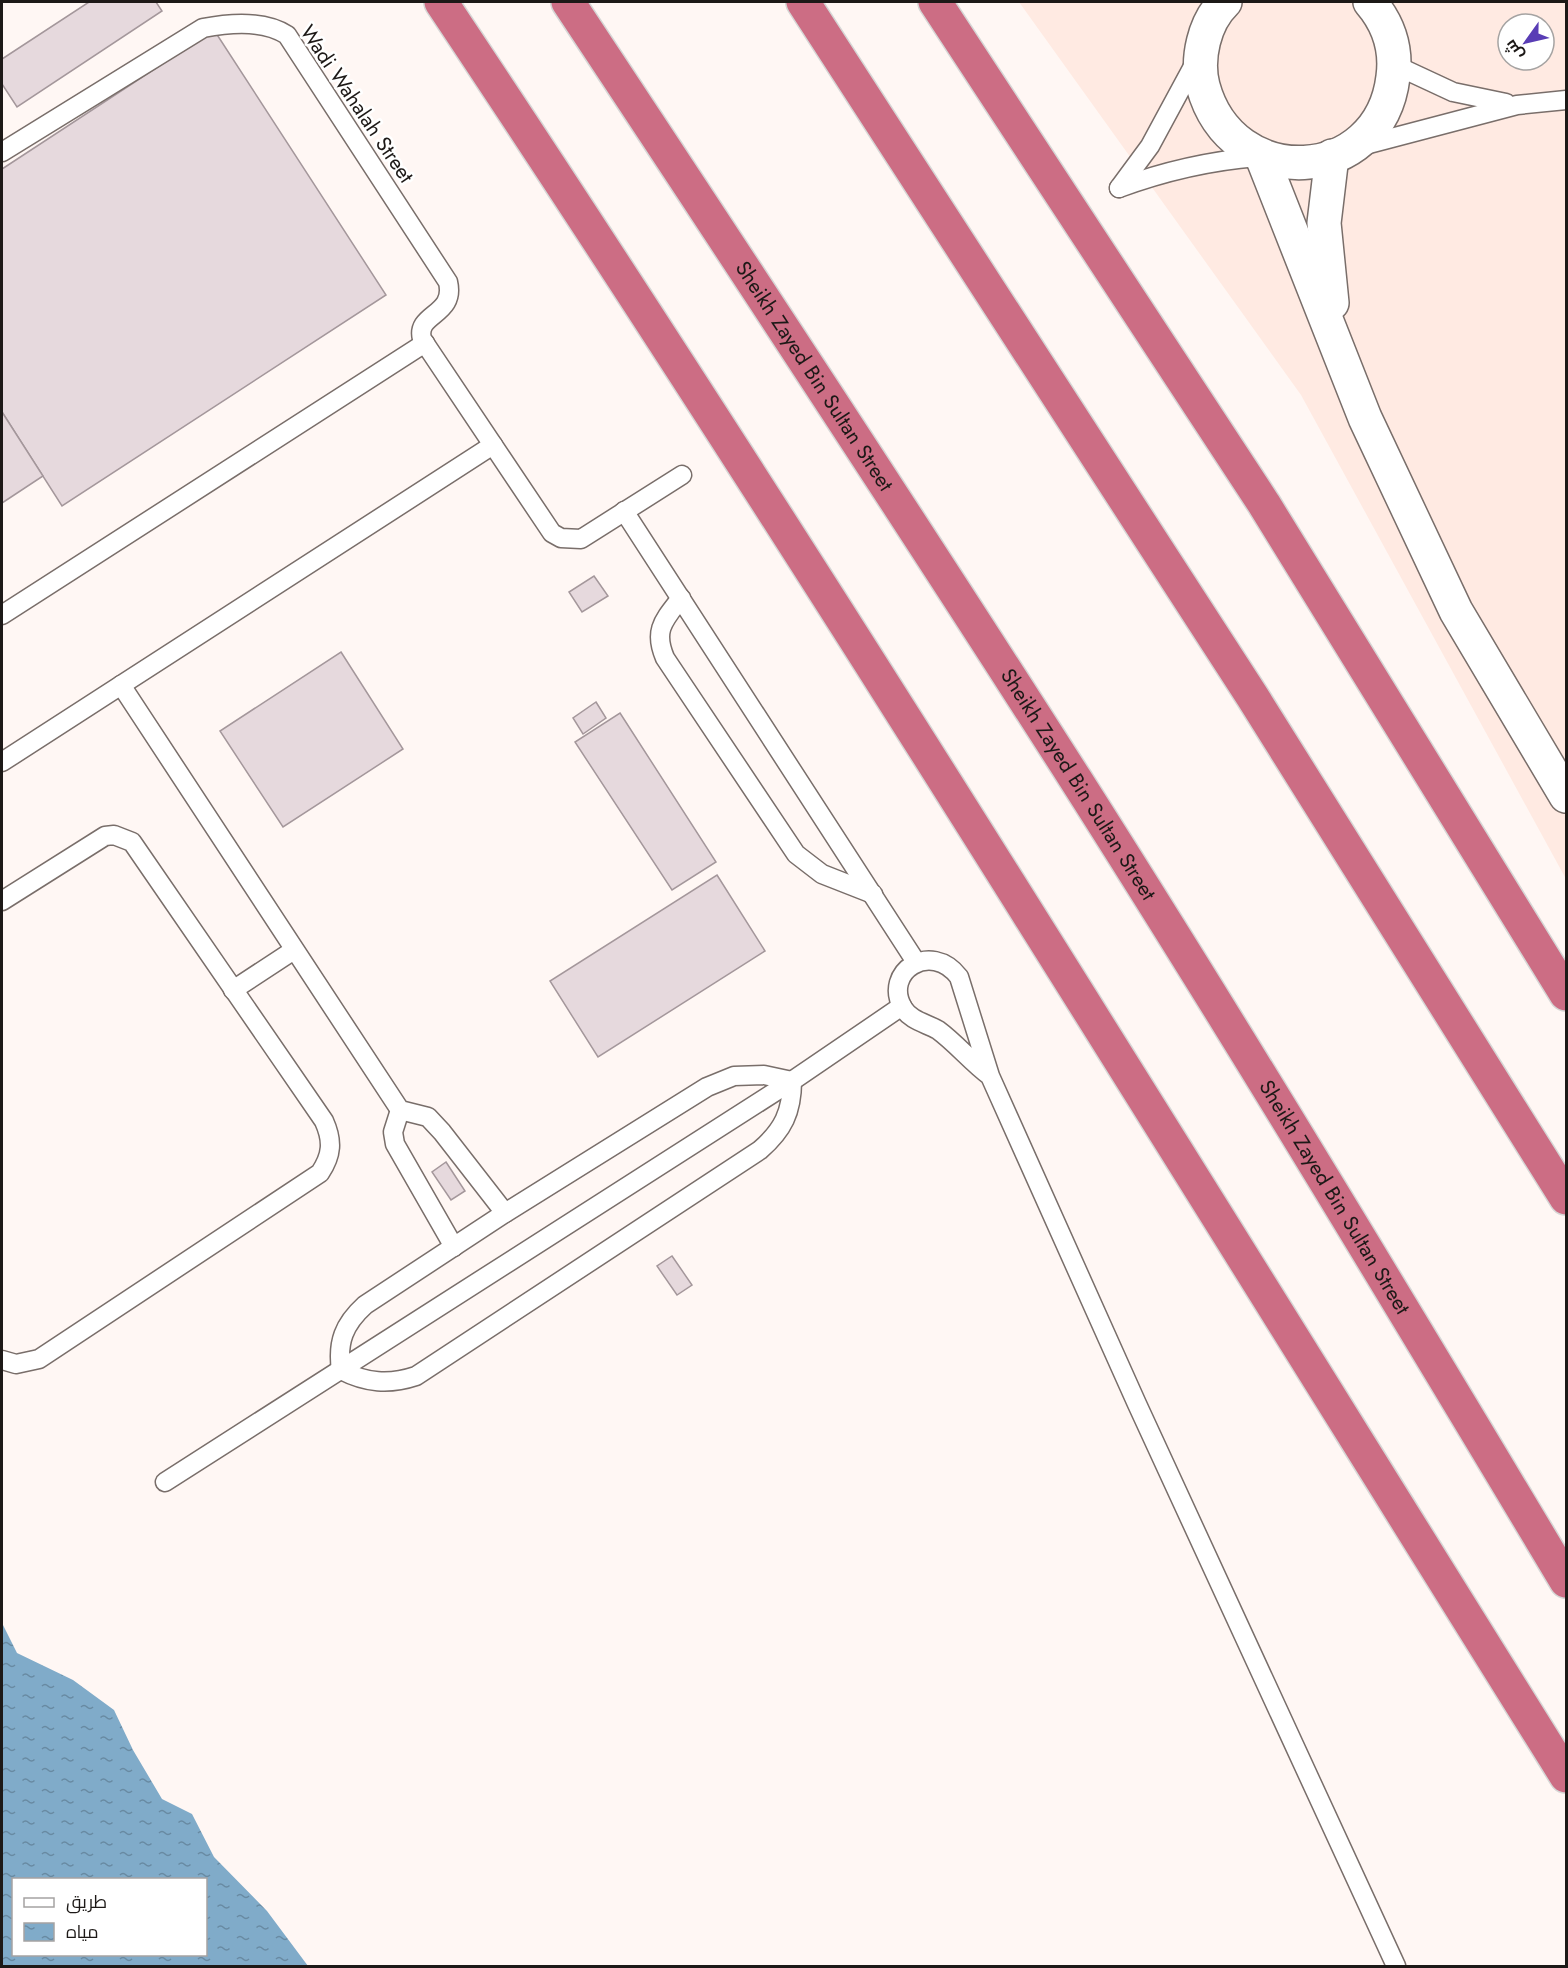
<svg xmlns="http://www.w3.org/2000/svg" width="1568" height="1968" viewBox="0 0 1568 1968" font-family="Jost,Cairo,sans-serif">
<defs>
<pattern id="water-ripples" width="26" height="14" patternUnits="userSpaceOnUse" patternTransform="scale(1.5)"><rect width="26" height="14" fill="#80abc9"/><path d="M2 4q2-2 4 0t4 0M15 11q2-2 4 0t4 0" fill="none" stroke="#688aa2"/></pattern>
</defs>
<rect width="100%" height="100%" fill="#fff7f4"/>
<path fill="#ffeae2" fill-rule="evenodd" d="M1019,2H1566V879L1301,395ZM1508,24H1544V60H1508Z"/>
<path fill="url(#water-ripples)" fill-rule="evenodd" d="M2,1623L17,1653L73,1680L114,1710L133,1750L162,1799L192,1814L214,1857L267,1911L308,1966H2ZM14,1880H206V1954H14Z"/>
<g fill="#e6d9dd" stroke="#a4979b" stroke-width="1.5">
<path d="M89,2H156L162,11L17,107L2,84V59Z"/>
<path d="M214,30L386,295L62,506L2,412V169Z"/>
<path d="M2,412L43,476L2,503Z"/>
<path d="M594,576L608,596L582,612L569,592Z"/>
<path d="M341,652L403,749L283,827L220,731Z"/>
<path d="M596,702L606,718L583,734L573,718Z"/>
<path d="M620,713L716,862L672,890L575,742Z"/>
<path d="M717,875L765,951L598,1057L550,981Z"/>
<path d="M446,1162L465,1191L451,1200L432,1172Z"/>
<path d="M672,1256L692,1285L677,1295L657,1266Z"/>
</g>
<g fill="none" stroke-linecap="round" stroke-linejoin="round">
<g stroke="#796e6a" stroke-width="21">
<g id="lane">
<path d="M1395,65L1453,92L1506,103"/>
<path d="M1361,146L1517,105L1566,100"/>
<path d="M2,152L203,28C229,23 264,20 287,35L448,282C456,316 415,313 422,339L552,533L561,538L581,539L682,475"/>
<path d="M1119,188L1150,146L1197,59"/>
<path d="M1119,188C1165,171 1208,161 1257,157"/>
<path d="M624,511L916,962"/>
<path d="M681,598C664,620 653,630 665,658L796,854L822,874L873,894"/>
<path d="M2,615L425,343"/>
<path d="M121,685L400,1110L428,1117L442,1132L505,1213"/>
<path d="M2,762L493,445"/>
<path d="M2,901L105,836L114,835L132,842L324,1121C333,1141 332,1155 320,1173L39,1359L16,1364L2,1360"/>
<path d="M233,990L294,950"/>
<path d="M764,1075L792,1081C792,1112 783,1130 760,1150L416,1376C389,1385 366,1383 341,1370C337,1342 344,1324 365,1305L505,1213L707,1087L734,1076Z"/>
<path d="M990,1076C971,1062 957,1044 938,1030C926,1023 911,1021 903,1008C882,972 931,940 959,977L990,1076L1137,1404L1396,1966"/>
<path d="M400,1110L393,1132L395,1144L454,1247"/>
<path d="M165,1482L792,1081L902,1006"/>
</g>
</g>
<g stroke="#796e6a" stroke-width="36">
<g id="street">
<path d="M1225,2C1204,22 1196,59 1203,86C1232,193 1380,186 1393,77C1397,48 1388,23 1370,2"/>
<path d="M1332,156L1324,223L1332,303"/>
<path d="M1262,157L1365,418L1456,611L1566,796"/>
</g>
</g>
<g stroke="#d6d6d5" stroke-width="36">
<g id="highway">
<path d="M441,2C829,584 1195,1182 1566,1776"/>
<path id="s1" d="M568,2C739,260 909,519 1076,780C1244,1044 1405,1312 1566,1581"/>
<path d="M803,2L1252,696L1566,1198"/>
<path d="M935,2L1264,504L1566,994"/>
</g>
</g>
<use href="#lane" stroke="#fff" stroke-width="18"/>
<use href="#street" stroke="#fff" stroke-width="33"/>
<use href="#highway" stroke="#cc6d84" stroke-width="33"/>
</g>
<g text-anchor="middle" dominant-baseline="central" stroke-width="5" stroke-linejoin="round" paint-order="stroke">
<g font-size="21" fill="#1d1917" stroke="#fff">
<text transform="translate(357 104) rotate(56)">Wadi Wahalah Street</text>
<text stroke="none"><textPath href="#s1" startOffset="448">Sheikh Zayed Bin Sultan Street</textPath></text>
<text stroke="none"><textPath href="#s1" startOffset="934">Sheikh Zayed Bin Sultan Street</textPath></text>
<text stroke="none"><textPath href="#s1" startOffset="1420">Sheikh Zayed Bin Sultan Street</textPath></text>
</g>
</g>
<rect width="1568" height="1968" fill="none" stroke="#1d1917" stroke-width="6"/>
<rect x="12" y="1878" width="195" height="78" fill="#ffffff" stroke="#a5a3a2" stroke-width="1.5"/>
<rect x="24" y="1898" width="30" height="9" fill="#ffffff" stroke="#a5a3a2" stroke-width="1.5"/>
<text x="66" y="1908" font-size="18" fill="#1d1917">طريق</text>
<rect x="24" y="1923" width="30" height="18" fill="url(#water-ripples)" stroke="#a5a3a2" stroke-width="1.5"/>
<text x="66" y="1938" font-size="18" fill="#1d1917">مياه</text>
<g transform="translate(1526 42) rotate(236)"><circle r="28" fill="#ffffff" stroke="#a5a3a2" stroke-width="1.5"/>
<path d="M0-4.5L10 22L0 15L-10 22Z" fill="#593db5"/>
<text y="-9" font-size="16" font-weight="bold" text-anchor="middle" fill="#1d1917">ش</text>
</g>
</svg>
